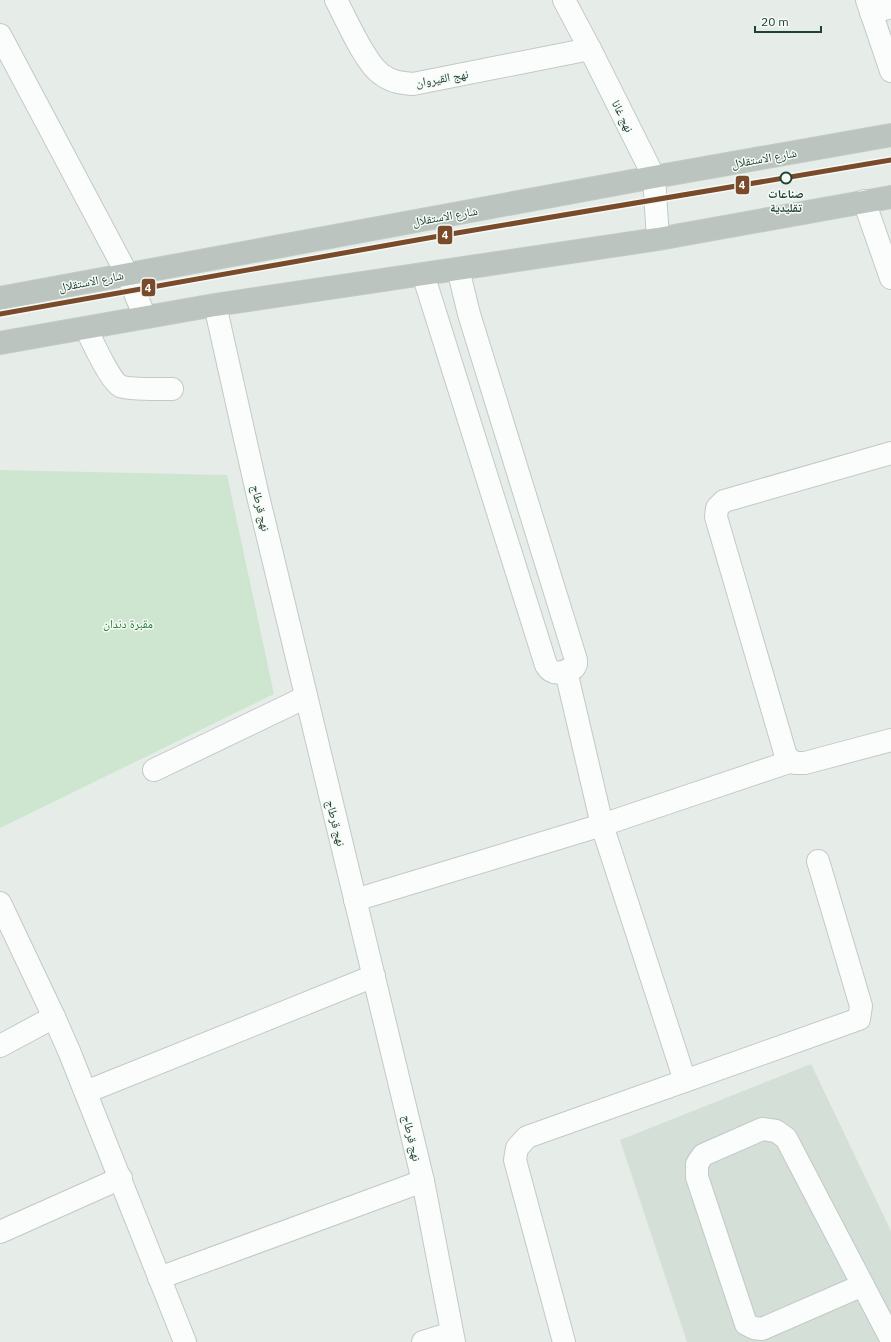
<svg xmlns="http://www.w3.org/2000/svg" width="891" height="1342" viewBox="0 0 891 1342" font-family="'IBM Plex Sans','Noto Naskh Arabic',sans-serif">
<rect width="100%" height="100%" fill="#e6ece8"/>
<path fill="#d3dfd7" d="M811,1064L891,1231V1342H687L620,1140Z"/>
<path fill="#cee6cf" d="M0,470L227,475L274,694L0,828Z"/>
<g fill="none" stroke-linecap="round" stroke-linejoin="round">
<g stroke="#c3c9c5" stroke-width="24">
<g id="minor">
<path d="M336,0C346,19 365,63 381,74C391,82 401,83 413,84L590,49"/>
<path d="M564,0L590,49L654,177L658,239"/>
<path d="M867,0L891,71"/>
<path d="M871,13L891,7"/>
<path d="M0,35L127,274L145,317"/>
<path d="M864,201L891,278"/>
<path d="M423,274L546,665C553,677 563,672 574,668L576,664V660L469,314L458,269"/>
<path d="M215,305L257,492L423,1181L454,1342"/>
<path d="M86,328C91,339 110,381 120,386C129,390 160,389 172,389"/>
<path d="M891,453L724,501L717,508L716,517L786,756L794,763H805L891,740"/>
<path d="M566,671L602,825L685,1081"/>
<path d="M154,770L306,697"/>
<path d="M355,900L602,825L792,761"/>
<path d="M0,903L54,1017L69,1051L185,1342"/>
<path d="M0,1046L54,1017"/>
<path d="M86,1092L374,976"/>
<path d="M0,1232L121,1178"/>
<path d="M159,1278L423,1181"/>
<path d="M863,1285L762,1329L754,1328L746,1324L697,1177V1164L703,1155L762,1129L776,1131L786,1138L891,1339"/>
<path d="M423,1342L452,1333"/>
<path d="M564,1342L515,1160L517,1148L527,1137L859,1019L861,1006L818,861"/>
</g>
</g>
<g stroke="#c1cbc6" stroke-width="24">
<g id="highway">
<path d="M0,298L654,177L891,135"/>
<path d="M0,343L215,305L658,239L891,197"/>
</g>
</g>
<use href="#minor" stroke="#fbfcfc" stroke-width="22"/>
<use href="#highway" stroke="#bbc4bf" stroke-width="22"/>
<g stroke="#f5faf6" stroke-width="8">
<path id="rail-1" d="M0,314L445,235L891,160"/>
</g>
<use href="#rail-1" stroke="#7a4b2a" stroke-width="5"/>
</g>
<circle fill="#f5faf6" stroke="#204331" stroke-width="2" cx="786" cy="178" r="5.5"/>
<g text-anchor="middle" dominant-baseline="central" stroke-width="3" stroke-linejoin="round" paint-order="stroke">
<g font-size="12" fill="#204331" stroke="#f5faf6">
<text transform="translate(442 78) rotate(-10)">نهج القيروان</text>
<text transform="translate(623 116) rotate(64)">نهج غانا</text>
<text transform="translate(764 158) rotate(-10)">شارع الاستقلال</text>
<text transform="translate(445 216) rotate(-10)">شارع الاستقلال</text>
<text transform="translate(91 281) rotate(-11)">شارع الاستقلال</text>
<text transform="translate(261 508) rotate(77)">نهج قرطاج</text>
<text transform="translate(336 823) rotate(76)">نهج قرطاج</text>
<text transform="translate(412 1138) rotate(77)">نهج قرطاج</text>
</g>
<g font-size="12" font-weight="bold" fill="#204331" stroke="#f5faf6">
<text x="786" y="193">صناعات<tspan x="786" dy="14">تقليدية</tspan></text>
</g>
<g font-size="12" fill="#257f32" stroke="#f5faf6">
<text x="128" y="623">مقبرة دندان</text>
</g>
</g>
<g stroke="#f5faf6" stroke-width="1.5">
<rect x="735" y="175" width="15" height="20" rx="4" fill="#7a4b2a"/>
<rect x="437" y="225" width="16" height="20" rx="4" fill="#7a4b2a"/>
<rect x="141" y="278" width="15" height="19" rx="4" fill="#7a4b2a"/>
</g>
<g font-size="11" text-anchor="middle" font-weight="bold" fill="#fff">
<text x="742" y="189">4</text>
<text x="445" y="239">4</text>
<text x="148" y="292">4</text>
</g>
<path d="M755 26v6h66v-6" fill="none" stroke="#204331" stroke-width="2"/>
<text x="761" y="26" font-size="12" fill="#204331" stroke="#f5faf6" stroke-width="3" paint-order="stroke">20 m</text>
</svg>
